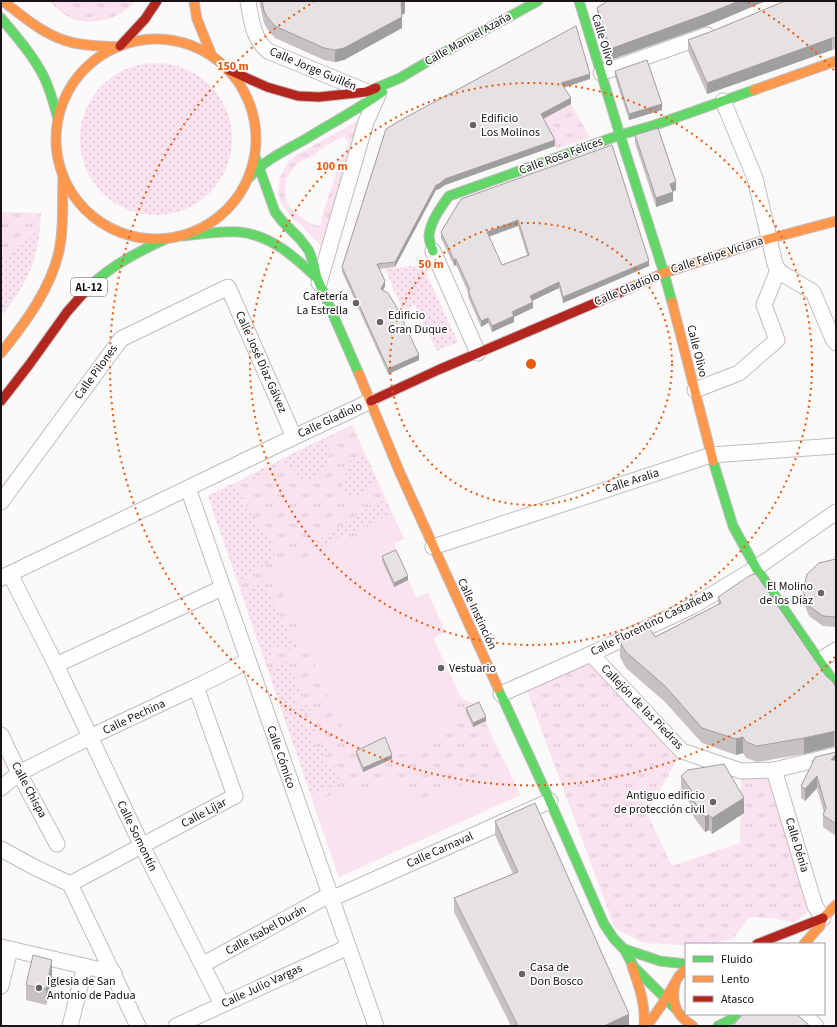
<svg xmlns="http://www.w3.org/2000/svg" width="837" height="1027" viewBox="0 0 837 1027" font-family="'Source Sans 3',sans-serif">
<defs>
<pattern id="grass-tufts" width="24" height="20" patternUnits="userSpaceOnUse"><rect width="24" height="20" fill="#fbe2ef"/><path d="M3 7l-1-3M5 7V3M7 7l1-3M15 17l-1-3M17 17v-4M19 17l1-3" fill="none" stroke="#d7c1cc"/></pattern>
<pattern id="garden-dots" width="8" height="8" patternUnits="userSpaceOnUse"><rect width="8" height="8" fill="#fbe2ef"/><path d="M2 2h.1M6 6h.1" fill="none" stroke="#d7c1cc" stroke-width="1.8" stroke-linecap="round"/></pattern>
</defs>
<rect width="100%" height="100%" fill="#fcf9fa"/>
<g fill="url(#grass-tufts)" fill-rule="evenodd">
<path d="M49,1H135C121,19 89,28 69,17C61,13 56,7 49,1Z"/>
<path d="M571,104L590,137L557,149L541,120Z"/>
<path d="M361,119L322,247L301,225L294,220L282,205L278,194L280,177L288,162L293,157ZM344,136L349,144L347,149L341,157L322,216L321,224L320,226C309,225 302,217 294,211C280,198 284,176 297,164C302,160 308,159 313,156C316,154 317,151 320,150C328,145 336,140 344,136Z"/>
<path d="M1,212L41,213C40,238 36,261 24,283C18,294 10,303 4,314L1,312Z"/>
<path d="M352,425L404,539L395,543L396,554L416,598L428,593L445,632L433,638L460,696C465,701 471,703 477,704L520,795L339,877L208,496Z"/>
<path d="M591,654L682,751L647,813L672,866L740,843L741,771L774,770L815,906L794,923L772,918L749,917L733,939L710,944L686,945L643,943L615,928L524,683Z"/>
</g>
<g fill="url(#garden-dots)">
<circle cx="156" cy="139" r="76"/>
<path d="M40,228C37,260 26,282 8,308L1,302V254L11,255Z"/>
<path d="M422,265L458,342L437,351L415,305L403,310L385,269Z"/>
<path d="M324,438L330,450L325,471L310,481L308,482L296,474L291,461L249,482L246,477Z"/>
<path d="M366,456L378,482L350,500L343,486L350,459Z"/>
<path d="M231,484L235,486L275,549L272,551L276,557L259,568L258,567L256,568V570L238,582L208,496Z"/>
<path d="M381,499L388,515L314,550L312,546L313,544Z"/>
<path d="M260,582L265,583L295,646L292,649L287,652L283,644L269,650L273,657L265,661L242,594Z"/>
<path d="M283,662H286L288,664L300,690L291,695L298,708L307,705L311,713L302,718L307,728L316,724L319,731L311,735L317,748L326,744L330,753L322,758L328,769L335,765L341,777L340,783L311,795L268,670Z"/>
</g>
<g fill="#fbe2ef">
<path d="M392,513L404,539L395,543L396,554L416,598L428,593L445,632L433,638L460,696L446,703L458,728L363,772L273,572L386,522L384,517Z"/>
<path d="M506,764L520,795L339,877L313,803L331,795L370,787L398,775L415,805L457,787Z"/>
</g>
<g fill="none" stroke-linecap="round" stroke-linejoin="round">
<g stroke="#c2bcbf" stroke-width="17">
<g id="street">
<path d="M248,1C251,19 253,39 268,51L365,91"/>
<path d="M601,73L707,35"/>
<path d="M723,101L755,178L775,264L778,270L783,274L813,292L833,339L836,343"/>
<path d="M433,251L478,353"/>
<path d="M319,283L366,122L378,95"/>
<path d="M695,390L739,373L777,340L764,305L778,270"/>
<path d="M188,488L376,1026"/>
<path d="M1,502L121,339L228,287L294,437"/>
<path d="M433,547L711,455L836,446"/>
<path d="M10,574L56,665L142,846L222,1004"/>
<path d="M1,578L294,437L371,401"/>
<path d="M591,654L682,751L741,771L774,770L836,755"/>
<path d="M819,661L836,650"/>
<path d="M56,665L222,588"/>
<path d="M501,694L591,654L693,606L756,568L836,512"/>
<path d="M1,735L19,773L57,844"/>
<path d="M774,770L815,906L823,918"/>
<path d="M1,788L19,773L90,737L196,687L248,661"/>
<path d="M1,849L34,867L70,884L138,1026"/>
<path d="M70,884L235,796L196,687"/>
<path d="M331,899L550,801"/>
<path d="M1,947L114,973"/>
<path d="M202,965L329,895"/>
<path d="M1,986L10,949"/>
<path d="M803,1014L816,1026"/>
<path d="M70,1026L85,966"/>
<path d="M176,1026L348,947"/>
</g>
</g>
<g stroke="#c2bcbf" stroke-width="11">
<g id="fast">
<path d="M579,1L620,135L664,273L672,302"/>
<path d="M1,18C16,36 32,54 43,75C50,89 54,104 58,119"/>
<path d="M376,88L400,78L432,59L538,1"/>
<path d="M255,156L275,212L282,221L300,239L309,251L314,265L317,278L359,374"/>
<path d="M249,178C263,161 284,151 304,140C330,124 357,110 382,92"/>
<path d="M183,236C201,234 220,231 239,232C271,235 295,257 317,278"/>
<path d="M433,251C431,246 429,241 429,236C430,222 441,207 449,196L620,135L655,125L754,90"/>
<path d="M89,287C110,266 139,251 166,239"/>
<path d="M713,461L733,526L756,568L836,685"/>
<path d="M498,688L550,801L604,924L614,939L624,949L634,967L676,1009"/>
<path d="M624,949L660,961L686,964"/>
<path d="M718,1026L730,1020L736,1014"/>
</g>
</g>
<g stroke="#c2bcbf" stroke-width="11">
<g id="slow">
<path d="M3,1C25,18 46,37 74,43C88,46 103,46 117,47"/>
<path d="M194,1L197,19L212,56"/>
<circle cx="156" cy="139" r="100"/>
<path d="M754,90L836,61"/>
<path d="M621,292L664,273L768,239L836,221"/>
<path d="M672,302L713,461"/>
<path d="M1,353C26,322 53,286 60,246C64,224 62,200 63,178"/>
<path d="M359,374L400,473L498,688"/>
<path d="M804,944L820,926L823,918L836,905"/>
<path d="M632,966C639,986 646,1005 644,1026"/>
<path d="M675,984C671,1004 676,1015 693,1026"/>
<path d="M647,1026L663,1003L679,976L686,969"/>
</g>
</g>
<g stroke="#c2bcbf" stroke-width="11">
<g id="jam">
<path d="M120,46L145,19L157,1"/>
<path d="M229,70L267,87L298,96L319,97L366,92L376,88"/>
<path d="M1,401L29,365L67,312L89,287"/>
<path d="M371,401L438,370L621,292"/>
<path d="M757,944L823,918"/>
</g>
</g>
<use href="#street" stroke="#fffefe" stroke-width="15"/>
<use href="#fast" stroke="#63d668" stroke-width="9"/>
<use href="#slow" stroke="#ff974d" stroke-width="9"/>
<use href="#jam" stroke="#b3261e" stroke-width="9"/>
</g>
<g fill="#c6c2c3" fill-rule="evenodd">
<path d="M259,1H405V13L402,15V28L344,60L335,62L324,60L275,38L268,30L264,23Z"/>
<path d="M608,1H766L709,25L610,60L597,20V8L598,7Z"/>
<path d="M836,1V49L832,50L707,94L688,51V40L715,30Z"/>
<path d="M615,71L662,110L629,120L615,77Z"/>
<path d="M590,79L564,88L571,104L543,119L555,146L445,185L439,189L436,190L395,267L379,269L385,286L383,290L419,360L388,374L342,272V267L386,129Z"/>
<path d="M635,135L676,190L673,192V201L656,207L635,143Z"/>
<path d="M461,199L649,266L563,303L559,288L532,300L533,308L514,317V322L492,332L488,323L481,327L468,297V292L456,265L454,266L441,238V232ZM518,226L527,255L502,265L489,237Z"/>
<path d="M382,556L408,580L394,587L382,561Z"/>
<path d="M836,559V627L823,626L809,616L803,601V591Z"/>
<path d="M718,597L826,676L836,687V746L804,754L757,762L746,758L743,753L736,755L702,743L665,702L626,668L620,657V642L655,637L718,605Z"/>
<path d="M466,708L486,721L473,727L466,712Z"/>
<path d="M356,751L392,759L363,772L356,755Z"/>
<path d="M836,752V836L823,827V815L824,813L817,788L805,801L801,798V786L812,763V761Z"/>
<path d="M681,776L744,813L712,834L709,830L705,832L693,816V808L681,791Z"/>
<path d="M495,821L629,1026H511L454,912V898L513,874L495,835Z"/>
<path d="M52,975L46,1005L26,1000V985Z"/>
</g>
<g fill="#a19e9f">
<path d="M401,1H405V13L401,15Z"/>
<path d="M739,1H766L709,25L610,60V49Z"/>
<path d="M402,17V28L344,60L335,62V50Z"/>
<path d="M832,38V50L707,94V83Z"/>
<path d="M590,74V79L561,88V83Z"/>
<path d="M571,98V104L541,120V114Z"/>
<path d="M662,104V110L629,120V114Z"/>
<path d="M555,140V146L445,185L439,189L436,190L395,267V262L436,185L445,179Z"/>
<path d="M676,182V190L670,192V184Z"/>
<path d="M673,192V201L656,207V198Z"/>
<path d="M518,220V226L487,237V232Z"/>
<path d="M456,259V265L454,266V260Z"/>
<path d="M649,261V266L563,303V297Z"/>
<path d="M385,281V286L381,294V289Z"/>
<path d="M559,282V288L530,302V296Z"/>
<path d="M533,302V308L514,317V322L492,332V326L512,312Z"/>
<path d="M488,318V323L481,327V321Z"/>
<path d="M419,355V360L388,374V369Z"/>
<path d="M408,576V580L394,587V583Z"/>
<path d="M486,717V721L473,727V723Z"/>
<path d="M834,731V746L804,754V738Z"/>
<path d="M743,737V753L736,755V739Z"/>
<path d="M836,754V766L831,760Z"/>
<path d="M392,755V759L363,772V768Z"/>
<path d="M817,776V788L805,801V789Z"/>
<path d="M744,798V813L712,834V818Z"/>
<path d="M709,815V830L705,832V817Z"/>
<path d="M52,960V975L46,1005V989Z"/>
<path d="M629,1014V1026H604Z"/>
</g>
<g fill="#e6e1e3" stroke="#a19e9f" fill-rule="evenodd">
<path d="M262,1H404L401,3L402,17L344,48L335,50L324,48L275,26L268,18L264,11Z"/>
<path d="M608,1H739L709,13L610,49L597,8H598V7Z"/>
<path d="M785,1H836V38H832L707,83L688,40L715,30Z"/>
<path d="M576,26L590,74L561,83L571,98L541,114L555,140L445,179L439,184L436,185L395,262L377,264L385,281L381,289L388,293L397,308L419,355L388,369L342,267L386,129L399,121Z"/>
<path d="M647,60L662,104L629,114L615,71Z"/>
<path d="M658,128L676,182L670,184L673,192L656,198L635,135Z"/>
<path d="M612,145L649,261L563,297L559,282L530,296L533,302L512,312L514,316L492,326L488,318L481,321L468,291L470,290L456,259L454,260L441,232L461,199ZM518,220L529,255L502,265L487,232Z"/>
<path d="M396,550L408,576L394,583L382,556Z"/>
<path d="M836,559V617L823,616L809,606L803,591L807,574L819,563Z"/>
<path d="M754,574H756L826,676L832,681L836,687V731L804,738L757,746L746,742L743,737L736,739L702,728L665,686L626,652L620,642L649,627L655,637L721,603L718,597L749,576Z"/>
<path d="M479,702L486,717L473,723L466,708Z"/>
<path d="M385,737L392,755L363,768L356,751Z"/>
<path d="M836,752V754L831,760H836V824L823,815L826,808L817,776L805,789L801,786L813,762L812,761L814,760L815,757Z"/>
<path d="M724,764L744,798L712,818L709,815L705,817L693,800L697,798L681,776L688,770Z"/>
<path d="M535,803L629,1014L604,1026H518L454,898L518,872L495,821Z"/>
<path d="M33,955L52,960L46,989L26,985Z"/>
<path d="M743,1014H796L808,1024V1026H735L734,1024Z"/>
</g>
<g fill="none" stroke="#e8590c" stroke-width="2" stroke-dasharray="2 4">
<circle cx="531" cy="364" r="141"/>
<circle cx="531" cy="364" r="281"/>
<path d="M835 657A422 422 0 1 1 314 2M748 2A422 422 0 0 1 835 71"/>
</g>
<g fill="#686366" stroke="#fff" stroke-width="1.5">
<circle cx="473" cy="125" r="4"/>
<circle cx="356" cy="303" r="4"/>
<circle cx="380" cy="322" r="4"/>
<circle cx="821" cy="593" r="4"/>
<circle cx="441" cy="668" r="4"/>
<circle cx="713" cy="802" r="4"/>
<circle cx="522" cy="974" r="4"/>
<circle cx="39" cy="988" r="4"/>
</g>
<g text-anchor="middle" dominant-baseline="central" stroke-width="3.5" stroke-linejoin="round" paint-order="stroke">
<rect fill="#fff" stroke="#5e595c" stroke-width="1" x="71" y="278" width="36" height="18" rx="3"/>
<g font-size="11" font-weight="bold" fill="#191216">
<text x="89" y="287">AL-12</text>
</g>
<g font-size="12" fill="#191216" stroke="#fff">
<text transform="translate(468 39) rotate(-29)">Calle Manuel Azaña</text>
<text transform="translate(603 40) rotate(73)">Calle Olivo</text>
<text transform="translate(313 69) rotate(23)">Calle Jorge Guillén</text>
<text transform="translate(561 156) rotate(-20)">Calle Rosa Felices</text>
<text transform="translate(717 255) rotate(-18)">Calle Felipe Viciana</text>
<text transform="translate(627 289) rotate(-23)">Calle Gladiolo</text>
<text transform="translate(697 351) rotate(76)">Calle Olivo</text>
<text transform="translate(261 362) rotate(66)">Calle José Díaz Gálvez</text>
<text transform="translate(96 372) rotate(-54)">Calle Pilones</text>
<text transform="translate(330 420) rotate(-25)">Calle Gladiolo</text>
<text transform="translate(632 481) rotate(-18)">Calle Aralia</text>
<text transform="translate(477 614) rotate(65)">Calle Instinción</text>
<text transform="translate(652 623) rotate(-26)">Calle Florentino Castañeda</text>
<text transform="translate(642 707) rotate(46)">Callejón de las Piedras</text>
<text transform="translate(134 717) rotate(-25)">Calle Pechina</text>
<text transform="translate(281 757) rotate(71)">Calle Cómico</text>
<text transform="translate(29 790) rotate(62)">Calle Chispa</text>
<text transform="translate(204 813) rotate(-28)">Calle Líjar</text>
<text transform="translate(137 836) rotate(64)">Calle Somontín</text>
<text transform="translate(797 845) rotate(73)">Calle Dénia</text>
<text transform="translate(440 850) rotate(-24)">Calle Carnaval</text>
<text transform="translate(266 930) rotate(-29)">Calle Isabel Durán</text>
<text transform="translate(262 986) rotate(-25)">Calle Julio Vargas</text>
</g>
<g font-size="12" fill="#191216" stroke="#fff" text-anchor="start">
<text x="481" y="118">Edificio<tspan x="481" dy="14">Los Molinos</tspan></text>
<text x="348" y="296" text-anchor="end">Cafetería<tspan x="348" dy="14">La Estrella</tspan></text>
<text x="388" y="315">Edificio<tspan x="388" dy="14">Gran Duque</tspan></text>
<text x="813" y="586" text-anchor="end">El Molino<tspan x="813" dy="14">de los Díaz</tspan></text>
<text x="449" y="668">Vestuario</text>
<text x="705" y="795" text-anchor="end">Antiguo edificio<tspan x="705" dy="14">de protección civil</tspan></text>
<text x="530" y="967">Casa de<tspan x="530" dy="14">Don Bosco</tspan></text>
<text x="47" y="981">Iglesia de San<tspan x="47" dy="14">Antonio de Padua</tspan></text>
</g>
</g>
<circle cx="531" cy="364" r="6" fill="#e8590c" stroke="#fff" stroke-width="2"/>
<g font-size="12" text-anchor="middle" font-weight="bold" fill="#e8590c" stroke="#fff" stroke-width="3.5" stroke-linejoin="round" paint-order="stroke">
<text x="233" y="70">150 m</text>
<text x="332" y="170">100 m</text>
<text x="431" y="268">50 m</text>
</g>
<rect width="837" height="1027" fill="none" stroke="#191216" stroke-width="4"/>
<rect x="685" y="943" width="140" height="72" fill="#ffffff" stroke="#a3a0a2"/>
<rect x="693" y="956" width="20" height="6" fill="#63d668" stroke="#a3a0a2"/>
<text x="721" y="963" font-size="12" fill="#191216">Fluido</text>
<rect x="693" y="976" width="20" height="6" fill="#ff974d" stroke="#a3a0a2"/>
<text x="721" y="983" font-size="12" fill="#191216">Lento</text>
<rect x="693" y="996" width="20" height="6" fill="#b3261e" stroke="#a3a0a2"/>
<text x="721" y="1003" font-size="12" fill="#191216">Atasco</text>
</svg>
